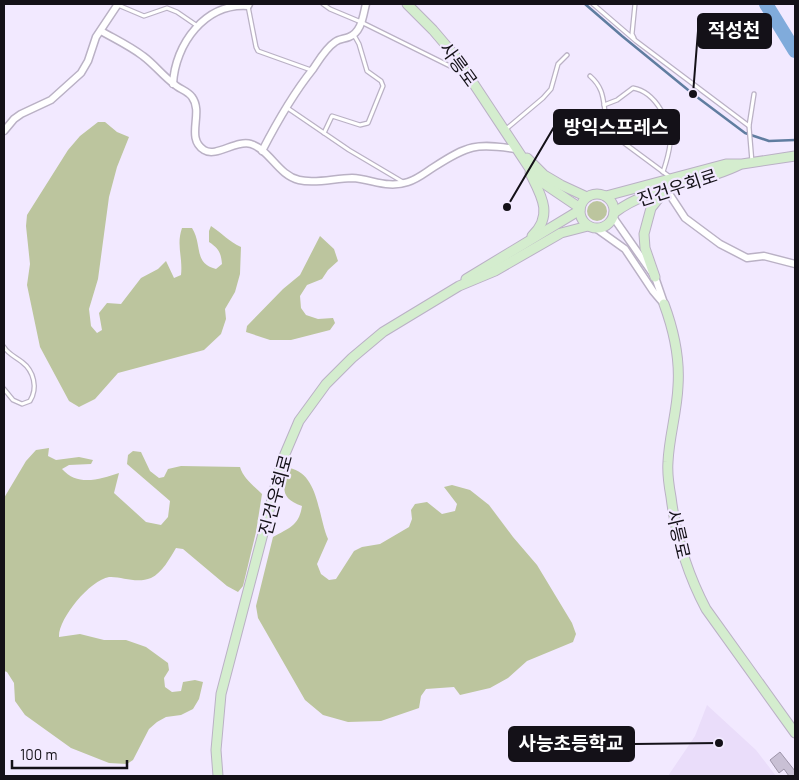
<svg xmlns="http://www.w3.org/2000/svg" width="799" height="780" viewBox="0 0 799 780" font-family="Barlow,'Noto Sans KR',sans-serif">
<rect width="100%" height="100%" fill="#f2e9ff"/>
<path fill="#eaddfa" d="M707,705L756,750L776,776H668L695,736Z"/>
<g fill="#bcc59e">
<path d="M98,122H105L117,132L129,137L117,167L109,197L98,279L89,309L91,326L97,333L102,330L99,313L107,303L121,304L141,278L158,269L166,261L174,278L181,275C183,257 176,245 182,228H192C203,246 193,263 216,269L222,264C221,252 218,248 209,242V231L211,226C223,234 228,241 241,247L240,274L235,292L225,309L226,319L221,334L204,350L118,373L95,399L79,407L69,401L40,347L27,285L30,264L26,226L27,215L68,150L80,136Z"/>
<circle cx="597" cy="211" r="10"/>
<path d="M320,236L334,249L338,261L328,270L322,279L307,285L300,296L301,308L306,315L318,319L333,318L335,323L330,330L291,340H270L246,332L247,326L283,289L300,275Z"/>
<path d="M49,448L48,456L56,460L79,457L93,460L91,464L69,465L62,469C78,487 100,479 119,473L114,493L146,522L161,525L168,517L170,501L127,464L128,455L133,451L141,452L150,471L159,478L164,477L168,469L181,466L240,467C243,478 254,486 262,494L256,532L243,586L238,592L227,586L183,549L176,548C170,558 162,573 151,578C136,584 121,576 109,577C90,580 58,619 59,637L80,634L104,640H126L146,647L168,663L169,670L164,678L165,687L172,692L181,691L183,682L195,680L203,682L199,699L193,709L181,715L166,717L157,722L149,729L133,760L127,764L109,763L71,748L25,715L15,701L14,683L7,672L4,671V498L26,461L36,450Z"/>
<path d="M289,468C319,473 318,517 328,539L317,564L321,574L329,580L336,579L354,551L362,547L380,544L409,527L412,519L411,510L415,504L427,502L442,514L455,511L457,504L444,487L452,485L470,490L489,505L513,537L537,565L572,623L576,634L573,642L527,661L508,678L490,688L460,695L454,687L426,689L421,696L419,708L381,721L348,722L323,715L305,700L258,618L256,606L273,537C289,528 299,526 302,506C279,498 283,487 289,468Z"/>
</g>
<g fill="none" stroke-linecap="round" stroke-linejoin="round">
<path stroke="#607da0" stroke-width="2.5" d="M585,4L622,36L693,94L745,133L769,141L795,140"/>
<path stroke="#80abdb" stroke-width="14" d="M766,4L795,51"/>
</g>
<path fill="#c9c0d5" stroke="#9d94a9" d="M780,752L795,771V776H789L784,769L779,773L770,760Z"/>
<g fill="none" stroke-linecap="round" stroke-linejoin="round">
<g stroke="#bab1c5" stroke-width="5.5">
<g id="lane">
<path d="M323,4L330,9L361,22L464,73"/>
<path d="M593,4L636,41L749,126L752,162"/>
<path d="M118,5L144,16L167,8L177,12L196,25"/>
<path d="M248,6L256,47L258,51L311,70"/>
<path d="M634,38L632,34L635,4"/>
<path d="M590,76C612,95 597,114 616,137L670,177"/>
<path d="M604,105L617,100L633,88C656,92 671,122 670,144C669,153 666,163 663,172"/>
<path d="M286,107L349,150L403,182"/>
<path d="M749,126L754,94"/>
<path d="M505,130L543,98L551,89L558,64L567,55"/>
<path d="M324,133L332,116L360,125L368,123L383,86L381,81L367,71L359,44L354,35"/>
<path d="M4,347C8,354 16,357 22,362C34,371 38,388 30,401L22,404L13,400L4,389"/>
</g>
</g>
<g stroke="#bab1c5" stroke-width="9">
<g id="street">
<path d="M101,31C115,39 130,46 143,56C154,64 163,76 174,84C179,89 188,91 192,97C204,113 185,138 204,150C216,158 237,139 251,144C270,150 278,175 299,180C316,184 335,178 352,178C372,179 387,189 408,182C418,179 426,172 434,167C468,145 476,143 516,149"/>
<path d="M173,84C175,44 205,3 248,6L249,4"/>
<path d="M4,131L14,119L21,114L51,100L81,73L88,61L96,37L118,4"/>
<path d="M262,151C277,122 292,95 313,69C319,60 326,48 335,42C339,39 344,39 349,37C362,32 363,15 366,4"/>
<path d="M666,189L685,218L720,244L747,258L764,256L795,264"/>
<path d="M613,217L655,277L664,303"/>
<path d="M597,229L625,249L653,291L664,304"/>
</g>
</g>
<g stroke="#bab1c5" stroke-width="11">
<g id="secondary">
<path d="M407,4L433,30L456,57L532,172L543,183L580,208"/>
<path d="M527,158L544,175L561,185L587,197"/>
<path d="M530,173C541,195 554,215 532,236"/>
<circle cx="597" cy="211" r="17"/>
<path d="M606,196L726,164H742L795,156"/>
<path d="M614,213C651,185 699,185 739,165"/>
<path d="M655,277L645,248L644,234L651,208L666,189"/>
<path d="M466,279L580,210"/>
<path d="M664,304C674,331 680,358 678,386C677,412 669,437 668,462C667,474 669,486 671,497C676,537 687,573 706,609L795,733"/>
<path d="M218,776L216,750L221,694L282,461L299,421L326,384L352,358L383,332L459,286L495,271L561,233L588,226"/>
</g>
</g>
<use href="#lane" stroke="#fff" stroke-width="3"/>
<use href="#street" stroke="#fff" stroke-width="6"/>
<use href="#secondary" stroke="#d4edce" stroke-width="9"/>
</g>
<g text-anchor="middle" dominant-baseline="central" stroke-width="4.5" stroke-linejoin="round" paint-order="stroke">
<g font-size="18" fill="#141118" stroke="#f2e9ff">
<text transform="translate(459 64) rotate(54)">사릉로</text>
<text transform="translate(677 187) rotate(-18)">진건우회로</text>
<text transform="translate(275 495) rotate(-75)">진건우회로</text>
<text transform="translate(679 534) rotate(77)">사릉로</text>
</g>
</g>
<path fill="none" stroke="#141118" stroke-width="2" d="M693 94L698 31M507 207L554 127M719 743L634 744"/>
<g fill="#141118" stroke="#f2e9ff" stroke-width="2">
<circle cx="693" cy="94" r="5"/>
<circle cx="507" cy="207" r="5"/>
<circle cx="719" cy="743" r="5"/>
</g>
<g fill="#141118" stroke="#141118" stroke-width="2">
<rect x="698" y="14" width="73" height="34" rx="5"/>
<rect x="554" y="110" width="125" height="34" rx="5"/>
<rect x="509" y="727" width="125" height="34" rx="5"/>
</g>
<g font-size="19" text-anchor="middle" font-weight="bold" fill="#fff">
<text x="734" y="37">적성천</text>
<text x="616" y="134">방익스프레스</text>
<text x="571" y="750">사능초등학교</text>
</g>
<rect width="799" height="780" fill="none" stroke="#141118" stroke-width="10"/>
<path d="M12 760v8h115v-8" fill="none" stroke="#141118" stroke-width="2.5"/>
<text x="20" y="760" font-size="15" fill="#141118" stroke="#f2e9ff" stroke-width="4" paint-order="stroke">100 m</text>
</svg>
